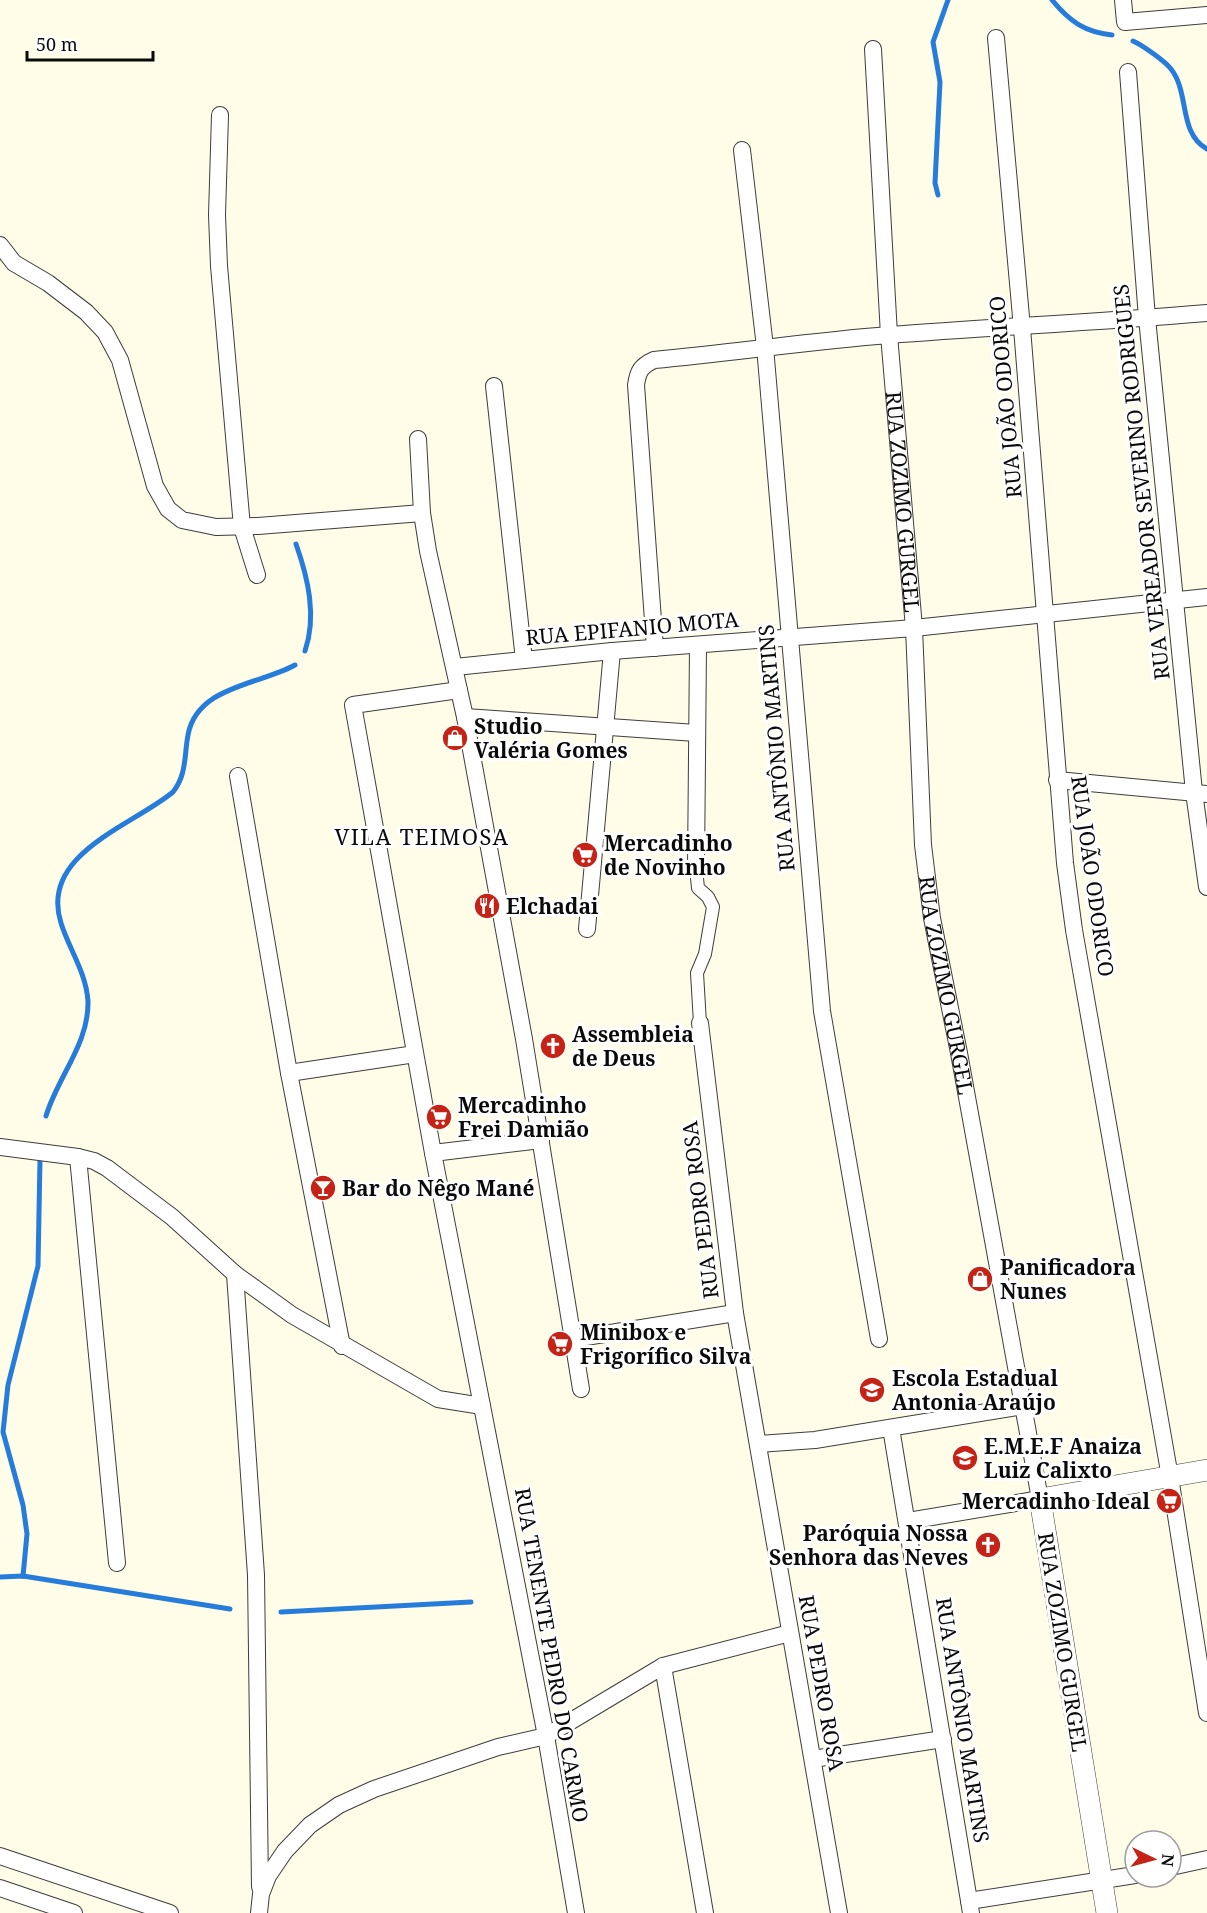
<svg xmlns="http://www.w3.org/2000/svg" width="1207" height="1913" viewBox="0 0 1207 1913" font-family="'Noto Serif',serif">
<rect width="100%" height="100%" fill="#fffde7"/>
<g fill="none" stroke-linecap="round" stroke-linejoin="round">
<g stroke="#267cda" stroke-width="5">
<path d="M1052,0C1070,22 1085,32 1112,35"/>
<path d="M1133,41C1142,45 1165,61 1171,69C1190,93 1178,133 1207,149"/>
<path d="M938,195L935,183L940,82L933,42L948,0"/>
<path d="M296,544C308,578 317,616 305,651"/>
<path d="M46,1116C58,1076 89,1044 88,1001C86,972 69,949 61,923C39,854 132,826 173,792C187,774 184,756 188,735C197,686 259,685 295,665"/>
<path d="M23,1576L27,1534L23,1505L3,1432L8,1385L38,1266L40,1159"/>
<path d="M0,1577L23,1576L230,1609"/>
<path d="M281,1612L471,1602"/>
</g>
<g stroke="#3d3d3d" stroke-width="14">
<path id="pedestrian" d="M696,868L698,888L708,897L713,907L705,954L697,973L700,1023"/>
</g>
<g stroke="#3d3d3d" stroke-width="18">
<g id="minor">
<path d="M1123,0L1125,22L1207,15"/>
<path d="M996,38L1022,328L1065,863L1074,930L1170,1477L1207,1713"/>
<path id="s1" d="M873,49L889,335L914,628L923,845L932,918L959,1053L1040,1499L908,1521"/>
<path d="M1128,72L1147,318L1194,792L1207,887"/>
<path d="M220,115L217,215L219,266L242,527L257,575"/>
<path d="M742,150L765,347L822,1011L879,1339"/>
<path d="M0,245L14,263L48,283L86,312L105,332L120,360L155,486L168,509L182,520L216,527L258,526L422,513"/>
<path d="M494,386L524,660"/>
<path d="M418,439L422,513L428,551L465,717L524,1039L581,1389"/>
<path d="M655,648L636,385C638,371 641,366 654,360C732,353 810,341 889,335C995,327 1101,322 1207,313"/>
<path d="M455,667L612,651L914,628L1207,597"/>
<path d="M459,690L353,705L433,1153L546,1736L576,1913"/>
<path d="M465,717L696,733"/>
<path d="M238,776L289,1073L342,1346"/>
<path d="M1057,780L1207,794"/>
<path d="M696,868L698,646"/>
<path d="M587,929L612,651"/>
<path d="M700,1023L735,1313L839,1913"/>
<path d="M289,1073L415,1054"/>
<path d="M0,1147L78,1157L94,1161L107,1168L172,1217L235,1274L292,1315L438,1399L482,1406"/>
<path d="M433,1153L541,1140"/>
<path d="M78,1157L117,1563"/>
<path d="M235,1274L256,1575L260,1887"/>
<path d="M573,1339L735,1313"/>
<path d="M891,1428L971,1913"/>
<path d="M758,1444L815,1440L1023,1406"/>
<path d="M663,1666L705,1913"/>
<path d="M813,1759L943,1739"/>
<path d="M0,1856L170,1913"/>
<path d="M1171,1867L1207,1859"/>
<path d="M0,1888L74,1913"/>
<path d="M969,1901L1135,1875"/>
<path d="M259,1913L261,1894L268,1876L285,1851L310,1825L339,1805L374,1789L498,1747L546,1736L663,1666L790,1633"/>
</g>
</g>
<g stroke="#3d3d3d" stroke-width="22">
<path id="tertiary" d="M1107,1913L1040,1499L1207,1470"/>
</g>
<use href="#pedestrian" stroke="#fff" stroke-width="12"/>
<use href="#minor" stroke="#fff" stroke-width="16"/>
<use href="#tertiary" stroke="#fff" stroke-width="21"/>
</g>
<defs>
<g id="shop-disc" transform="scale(1.35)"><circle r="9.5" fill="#c52316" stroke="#fff"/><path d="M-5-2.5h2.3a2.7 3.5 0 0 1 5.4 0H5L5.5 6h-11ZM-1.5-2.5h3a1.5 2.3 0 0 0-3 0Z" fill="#fff"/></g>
<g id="supermarket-disc" transform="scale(1.35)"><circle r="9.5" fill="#c52316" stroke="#fff"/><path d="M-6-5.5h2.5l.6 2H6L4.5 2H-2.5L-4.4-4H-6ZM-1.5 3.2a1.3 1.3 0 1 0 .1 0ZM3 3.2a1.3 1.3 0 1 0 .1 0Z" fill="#fff"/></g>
<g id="restaurant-disc" transform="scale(1.35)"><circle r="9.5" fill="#c52316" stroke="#fff"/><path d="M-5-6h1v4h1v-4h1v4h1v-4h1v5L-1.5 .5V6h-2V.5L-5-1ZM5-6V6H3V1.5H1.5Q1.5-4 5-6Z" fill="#fff"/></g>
<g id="church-disc" transform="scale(1.35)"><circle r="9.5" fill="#c52316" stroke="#fff"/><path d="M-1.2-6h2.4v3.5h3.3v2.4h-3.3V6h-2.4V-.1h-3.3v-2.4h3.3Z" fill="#fff"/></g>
<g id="bar-disc" transform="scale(1.35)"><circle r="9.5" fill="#c52316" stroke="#fff"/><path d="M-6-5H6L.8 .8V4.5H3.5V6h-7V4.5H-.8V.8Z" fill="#fff"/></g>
<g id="school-disc" transform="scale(1.35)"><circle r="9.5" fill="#c52316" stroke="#fff"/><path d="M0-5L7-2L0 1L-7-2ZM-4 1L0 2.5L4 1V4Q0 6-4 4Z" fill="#fff"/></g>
</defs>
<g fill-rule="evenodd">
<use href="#shop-disc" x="455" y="738"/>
<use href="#supermarket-disc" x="585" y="855"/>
<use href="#restaurant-disc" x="487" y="906"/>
<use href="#church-disc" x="553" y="1046"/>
<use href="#supermarket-disc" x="439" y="1117"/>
<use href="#bar-disc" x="323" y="1188"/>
<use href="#shop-disc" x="980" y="1279"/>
<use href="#supermarket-disc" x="560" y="1344"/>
<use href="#school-disc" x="872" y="1390"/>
<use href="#school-disc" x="965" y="1458"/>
<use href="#supermarket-disc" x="1169" y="1501"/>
<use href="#church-disc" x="988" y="1545"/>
</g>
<g text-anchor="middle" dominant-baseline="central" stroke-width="6" stroke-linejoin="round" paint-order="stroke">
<g font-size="21" fill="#0a0a0a" stroke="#fff">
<text transform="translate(1005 397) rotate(-95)">RUA JOÃO ODORICO</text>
<text transform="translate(1141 482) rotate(-96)">RUA VEREADOR SEVERINO RODRIGUES</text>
<text stroke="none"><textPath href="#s1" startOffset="454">RUA ZOZIMO GURGEL</textPath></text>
<text transform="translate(632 628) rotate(-5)">RUA EPIFANIO MOTA</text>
<text transform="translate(776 748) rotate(-95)">RUA ANTÔNIO MARTINS</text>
<text transform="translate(1093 876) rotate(82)">RUA JOÃO ODORICO</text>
<text stroke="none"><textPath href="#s1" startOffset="940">RUA ZOZIMO GURGEL</textPath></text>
<text transform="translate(700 1210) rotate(-97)">RUA PEDRO ROSA</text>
<text transform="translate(1063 1642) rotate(81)">RUA ZOZIMO GURGEL</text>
<text transform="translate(552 1655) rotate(80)">RUA TENENTE PEDRO DO CARMO</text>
<text transform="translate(822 1683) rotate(80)">RUA PEDRO ROSA</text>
<text transform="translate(963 1720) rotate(81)">RUA ANTÔNIO MARTINS</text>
</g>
<g font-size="21" font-weight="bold" fill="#0a0a0a" stroke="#fff" text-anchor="start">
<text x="474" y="726">Studio<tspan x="474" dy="24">Valéria Gomes</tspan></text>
<text x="604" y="843">Mercadinho<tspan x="604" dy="24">de Novinho</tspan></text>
<text x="506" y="906">Elchadai</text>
<text x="572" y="1034">Assembleia<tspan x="572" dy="24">de Deus</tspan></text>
<text x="458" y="1105">Mercadinho<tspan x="458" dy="24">Frei Damião</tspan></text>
<text x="342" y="1188">Bar do Nêgo Mané</text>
<text x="1000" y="1267">Panificadora<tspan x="1000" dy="24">Nunes</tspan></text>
<text x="580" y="1332">Minibox e<tspan x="580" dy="24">Frigorífico Silva</tspan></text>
<text x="892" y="1378">Escola Estadual<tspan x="892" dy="24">Antonia Araújo</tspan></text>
<text x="984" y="1446">E.M.E.F Anaiza<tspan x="984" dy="24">Luiz Calixto</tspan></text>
<text x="1150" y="1501" text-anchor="end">Mercadinho Ideal</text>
<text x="968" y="1533" text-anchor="end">Paróquia Nossa<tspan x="968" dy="24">Senhora das Neves</tspan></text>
</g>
<g font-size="22" letter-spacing="1.5" fill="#0a0a0a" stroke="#fff">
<text x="422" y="836">VILA TEIMOSA</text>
</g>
</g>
<g transform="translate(1153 1859) rotate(95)"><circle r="28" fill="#ffffff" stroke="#9d9d9d" stroke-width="1.5"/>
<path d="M0-4.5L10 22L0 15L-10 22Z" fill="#c52316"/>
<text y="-9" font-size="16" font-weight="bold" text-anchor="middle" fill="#0a0a0a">N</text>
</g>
<path d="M27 51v9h126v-9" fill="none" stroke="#0a0a0a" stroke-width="3"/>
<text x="36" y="51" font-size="18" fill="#0a0a0a" stroke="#ffffff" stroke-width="4.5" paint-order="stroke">50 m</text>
</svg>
